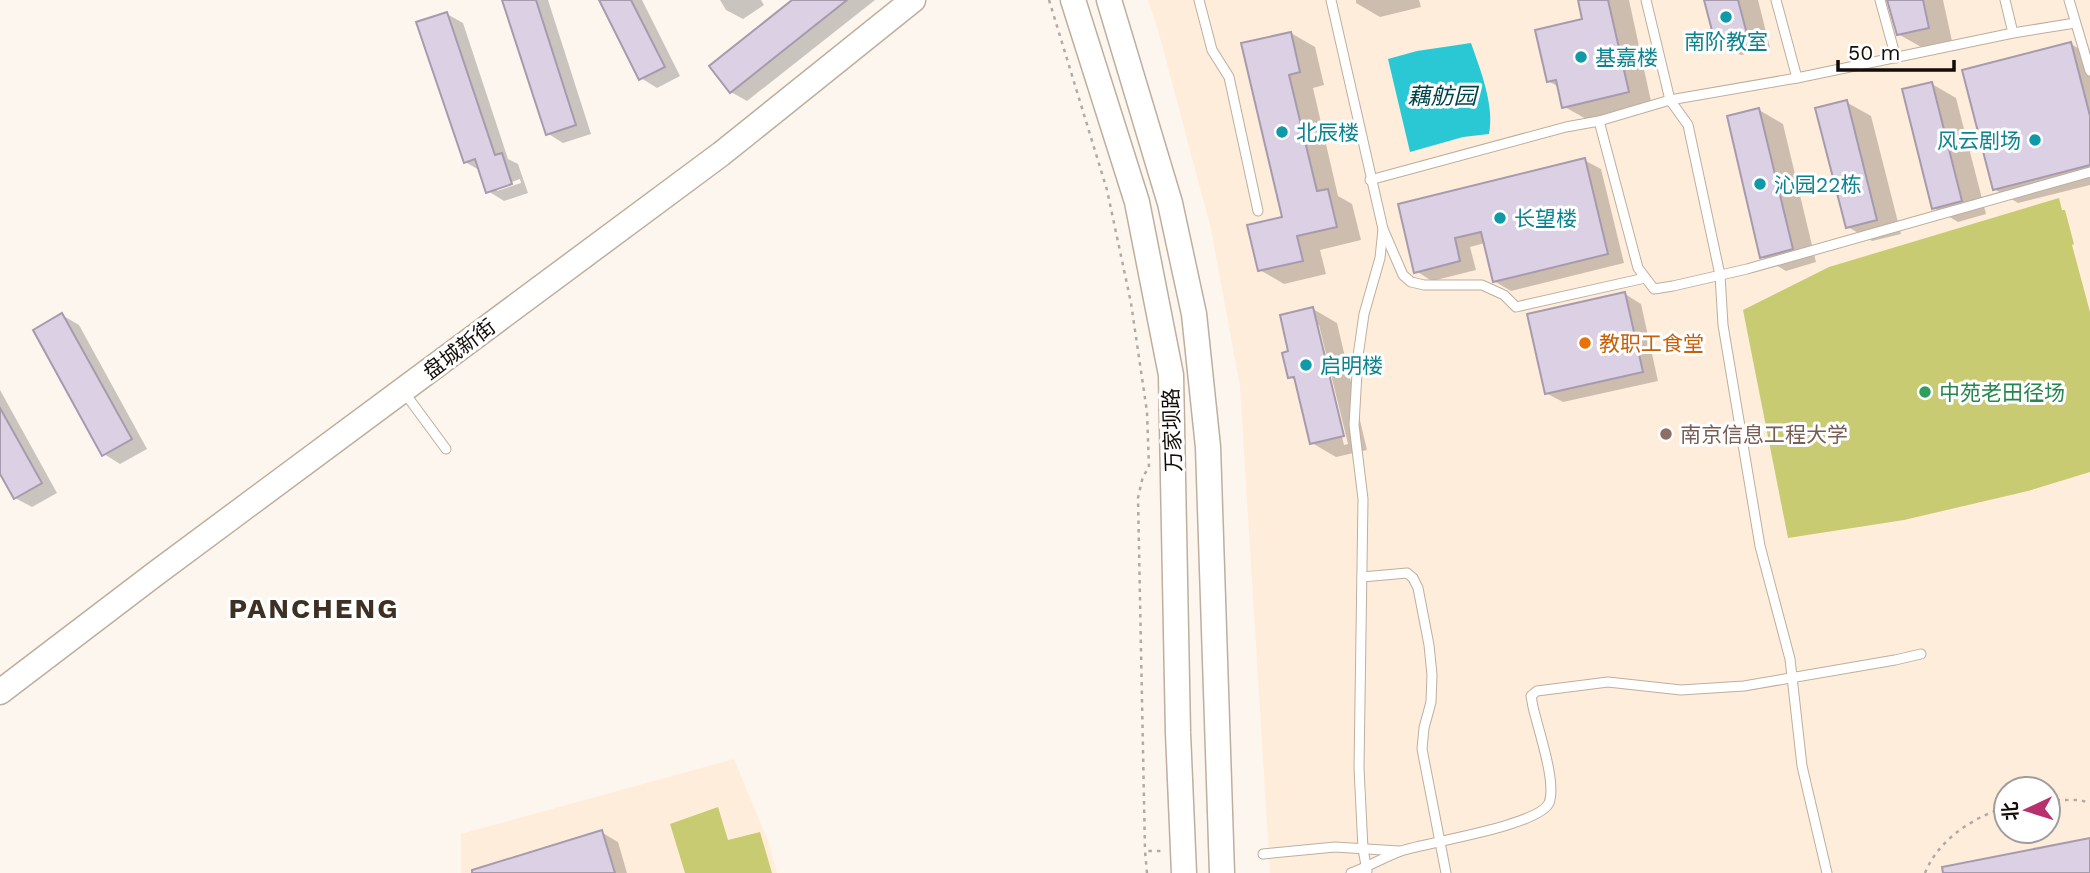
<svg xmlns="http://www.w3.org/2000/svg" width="2090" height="873" viewBox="0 0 2090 873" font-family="'Work Sans','Noto Sans SC',sans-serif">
<rect width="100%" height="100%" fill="#fdf6ef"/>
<g fill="#ffeddb" fill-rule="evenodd">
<path d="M1148,0H2090V873H1270L1240,387L1211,229L1158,30ZM2006,789H2048V831H2006Z"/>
<path d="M734,759L768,841L777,873H461V834Z"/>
</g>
<g fill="#c8cb72">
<path d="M2059,198L2062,210H2065L2074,244L2072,245L2090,312V472L2028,491L1904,520L1788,538L1743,310L1829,267Z"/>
<path d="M718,807L728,840L760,832L772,873H685L670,824Z"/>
</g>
<path fill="#2ac8d5" d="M1471,43C1480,69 1495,106 1489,134L1463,137L1410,152L1388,59L1417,51Z"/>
<g fill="#0003" fill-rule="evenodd">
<path d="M504,0H548L591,134L563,143L547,133Z"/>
<path d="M601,0H642L680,76L657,88L641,78Z"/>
<path d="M720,0H761L764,5L743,19L726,10Z"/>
<path d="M794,0H875L747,101L731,92Z"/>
<path d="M1356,0H1419L1421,7L1380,17L1356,3Z"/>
<path d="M1580,0H1629L1652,106L1588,120L1563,106L1559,87L1548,81L1584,20Z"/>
<path d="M1706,0H1758L1770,48L1741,55L1717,41Z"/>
<path d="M1889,0H1943L1952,41L1923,48L1898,34Z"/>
<path d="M447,14L463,23L508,159L518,164L528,193L504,201L488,191L481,171L465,162ZM520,179L521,183L497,191V187Z"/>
<path d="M1291,33L1315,47L1324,85L1313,88L1338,196L1352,204L1361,240L1320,250L1326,274L1284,284L1260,270L1284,218L1243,45Z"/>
<path d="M2071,44L2090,55V185L2018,203L1994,189Z"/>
<path d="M1932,84L1956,98L1986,214L1958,222L1934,208Z"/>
<path d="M1846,102L1871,116L1901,234L1872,241L1848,227Z"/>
<path d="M1759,110L1783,124L1816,262L1786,271L1762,257Z"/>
<path d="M1584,160L1601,169L1624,263L1511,291L1494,281L1485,243L1470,247L1476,270L1432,281L1416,271L1400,205Z"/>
<path d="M1625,294L1641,304L1658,381L1563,402L1546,393Z"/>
<path d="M1313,309L1337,323L1367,450L1336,457L1312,443L1297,381L1290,377V353ZM1315,325H1319L1348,444L1344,445Z"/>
<path d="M62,315L79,325L147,449L120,464L104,454Z"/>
<path d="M0,390L57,493L32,507L15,498L0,471Z"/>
<path d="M601,832L618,842L627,873H493Z"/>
</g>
<g fill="#dcd0e4" stroke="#a69bad" stroke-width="2">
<path d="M502,0H536L576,125L546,135Z"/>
<path d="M599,0H631L665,67L639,80Z"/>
<path d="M792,0H847L730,93L709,66Z"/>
<path d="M1578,0H1608L1629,92L1562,108L1556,80L1547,82L1535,30L1582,19Z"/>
<path d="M1704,0H1738L1747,34L1715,42Z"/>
<path d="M1887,0H1923L1929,28L1897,35Z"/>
<path d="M447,12L495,155L502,153L512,184L486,193L475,159L464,163L416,22Z"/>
<path d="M1291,32L1300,72L1289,75L1317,191L1328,189L1337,227L1297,236L1303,261L1258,271L1247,225L1282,217L1241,43Z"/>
<path d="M2071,42L2090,116V165L1993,190L1962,70Z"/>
<path d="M1932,82L1962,201L1932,209L1902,89Z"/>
<path d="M1847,100L1877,220L1846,228L1815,108Z"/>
<path d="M1759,108L1793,249L1760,258L1727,116Z"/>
<path d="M1585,158L1608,254L1493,282L1481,232L1455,238L1460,261L1414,273L1398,204Z"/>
<path d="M1625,292L1643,372L1545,394L1527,314Z"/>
<path d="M1313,307L1344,436L1310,444L1294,377L1288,378L1282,353L1288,351L1280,315Z"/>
<path d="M62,313L132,439L102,456L33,330Z"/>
<path d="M0,408L42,483L14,499L0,474Z"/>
<path d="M602,830L615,873H472V870Z"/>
<path d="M2090,838V873H1943L1942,867Z"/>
</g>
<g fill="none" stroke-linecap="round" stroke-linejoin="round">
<g stroke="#beae9e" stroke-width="11">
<g id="lane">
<path d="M1199,0L1212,50L1229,77L1258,211"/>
<path d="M1331,0L1383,229L1403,275L1411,282L1424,285H1482L1504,295L1516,307L1645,278"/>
<path d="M1646,0L1670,100L1688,125L1720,275L1723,325L1760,546L1790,659L1802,766L1827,873"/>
<path d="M1776,0L1797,78L2013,33L2075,23"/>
<path d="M1880,0L1896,58"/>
<path d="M2005,0L2013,33"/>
<path d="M2069,0L2090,71"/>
<path d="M1599,121L1638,268L1654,289L1673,286L1747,269L2090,172"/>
<path d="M1370,180L1566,127L1599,121L1670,100L1797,78"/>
<path d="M404,392L446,449"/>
<path d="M1362,577L1407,573L1413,578L1418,588L1429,645L1432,675L1431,702L1424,728L1422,749L1446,873"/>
<path d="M1263,854L1335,847L1399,851"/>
<path d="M1367,871L1363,849L1359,768L1363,499L1354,425L1358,356L1364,314L1380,258L1383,229"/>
<path d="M1351,873C1368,867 1384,857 1401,851C1427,842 1538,826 1549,803C1557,783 1538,729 1533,707L1531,696L1537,691L1608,682L1681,690L1744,686L1895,660L1921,654"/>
</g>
</g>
<g stroke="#beae9e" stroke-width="27">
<g id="secondary">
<path d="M1073,0L1137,202L1171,375L1178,733L1184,873"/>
<path d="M1109,0L1170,203L1194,314L1208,447L1222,873"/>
<path d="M0,692L155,574L721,154L913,0"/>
</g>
</g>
<g stroke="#b1aaa4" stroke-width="2.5" stroke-dasharray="3.5 5" stroke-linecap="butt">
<path d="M1049,0L1107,190L1131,303L1147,412L1149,468L1143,476L1138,498L1145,851"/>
<path d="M2048,800H2080L2090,803"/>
<path d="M1147,873L1145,851H1165"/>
<path d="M1925,873C1939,839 1972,818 2006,807"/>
</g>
<use href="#lane" stroke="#fff" stroke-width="9"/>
<use href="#secondary" stroke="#fff" stroke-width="24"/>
</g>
<g fill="#0f9aa8" stroke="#fff" stroke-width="2.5">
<circle cx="1726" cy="17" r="7"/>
<circle cx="1581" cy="57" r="7"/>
<circle cx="1282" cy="132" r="7"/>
<circle cx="2035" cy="140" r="7"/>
<circle cx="1760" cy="184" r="7"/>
<circle cx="1500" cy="218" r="7"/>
<circle cx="1306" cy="365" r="7"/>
</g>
<circle fill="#e8710a" stroke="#fff" stroke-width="2.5" cx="1585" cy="343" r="7"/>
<circle fill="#2e9e5b" stroke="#fff" stroke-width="2.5" cx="1925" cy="392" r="7"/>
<circle fill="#8d6e63" stroke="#fff" stroke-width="2.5" cx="1666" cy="434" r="7"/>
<g text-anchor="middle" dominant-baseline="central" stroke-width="6" stroke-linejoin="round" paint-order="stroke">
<g font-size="21" fill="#0d838f" stroke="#fff" text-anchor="start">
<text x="1726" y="41" text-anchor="middle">南阶教室</text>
<text x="1595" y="57">基嘉楼</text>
<text x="1296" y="132">北辰楼</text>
<text x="2021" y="140" text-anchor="end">风云剧场</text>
<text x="1774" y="184">沁园22栋</text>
<text x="1514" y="218">长望楼</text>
<text x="1320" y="365">启明楼</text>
</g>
<g font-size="21" fill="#c56008" stroke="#fff" text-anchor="start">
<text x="1599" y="343">教职工食堂</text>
</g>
<g font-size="21" fill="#120d08" stroke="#fff">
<text transform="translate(459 349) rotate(-37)">盘城新街</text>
<text transform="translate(1172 430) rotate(-92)">万家坝路</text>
</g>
<g font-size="21" fill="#27864d" stroke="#fff" text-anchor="start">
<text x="1939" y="392">中苑老田径场</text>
</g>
<g font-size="21" fill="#785e54" stroke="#fff" text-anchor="start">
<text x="1680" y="434">南京信息工程大学</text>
</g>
<g font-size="23" font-style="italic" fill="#00454a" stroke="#fff">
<text x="1442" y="96">藕舫园</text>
</g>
<g font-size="28" font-weight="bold" letter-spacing="2" fill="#3e3124" stroke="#fff">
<text x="314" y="608">PANCHENG</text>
</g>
</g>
<g transform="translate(2027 810) rotate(266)"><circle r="33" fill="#ffffff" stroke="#a09e9c" stroke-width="2"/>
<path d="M0-5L12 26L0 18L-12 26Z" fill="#b9306e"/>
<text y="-10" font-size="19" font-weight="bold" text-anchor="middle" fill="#120d08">北</text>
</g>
<path d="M1838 60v10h116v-10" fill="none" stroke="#120d08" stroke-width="3.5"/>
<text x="1848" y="60" font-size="21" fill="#120d08" stroke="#ffffff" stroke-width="5" paint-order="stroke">50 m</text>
</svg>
